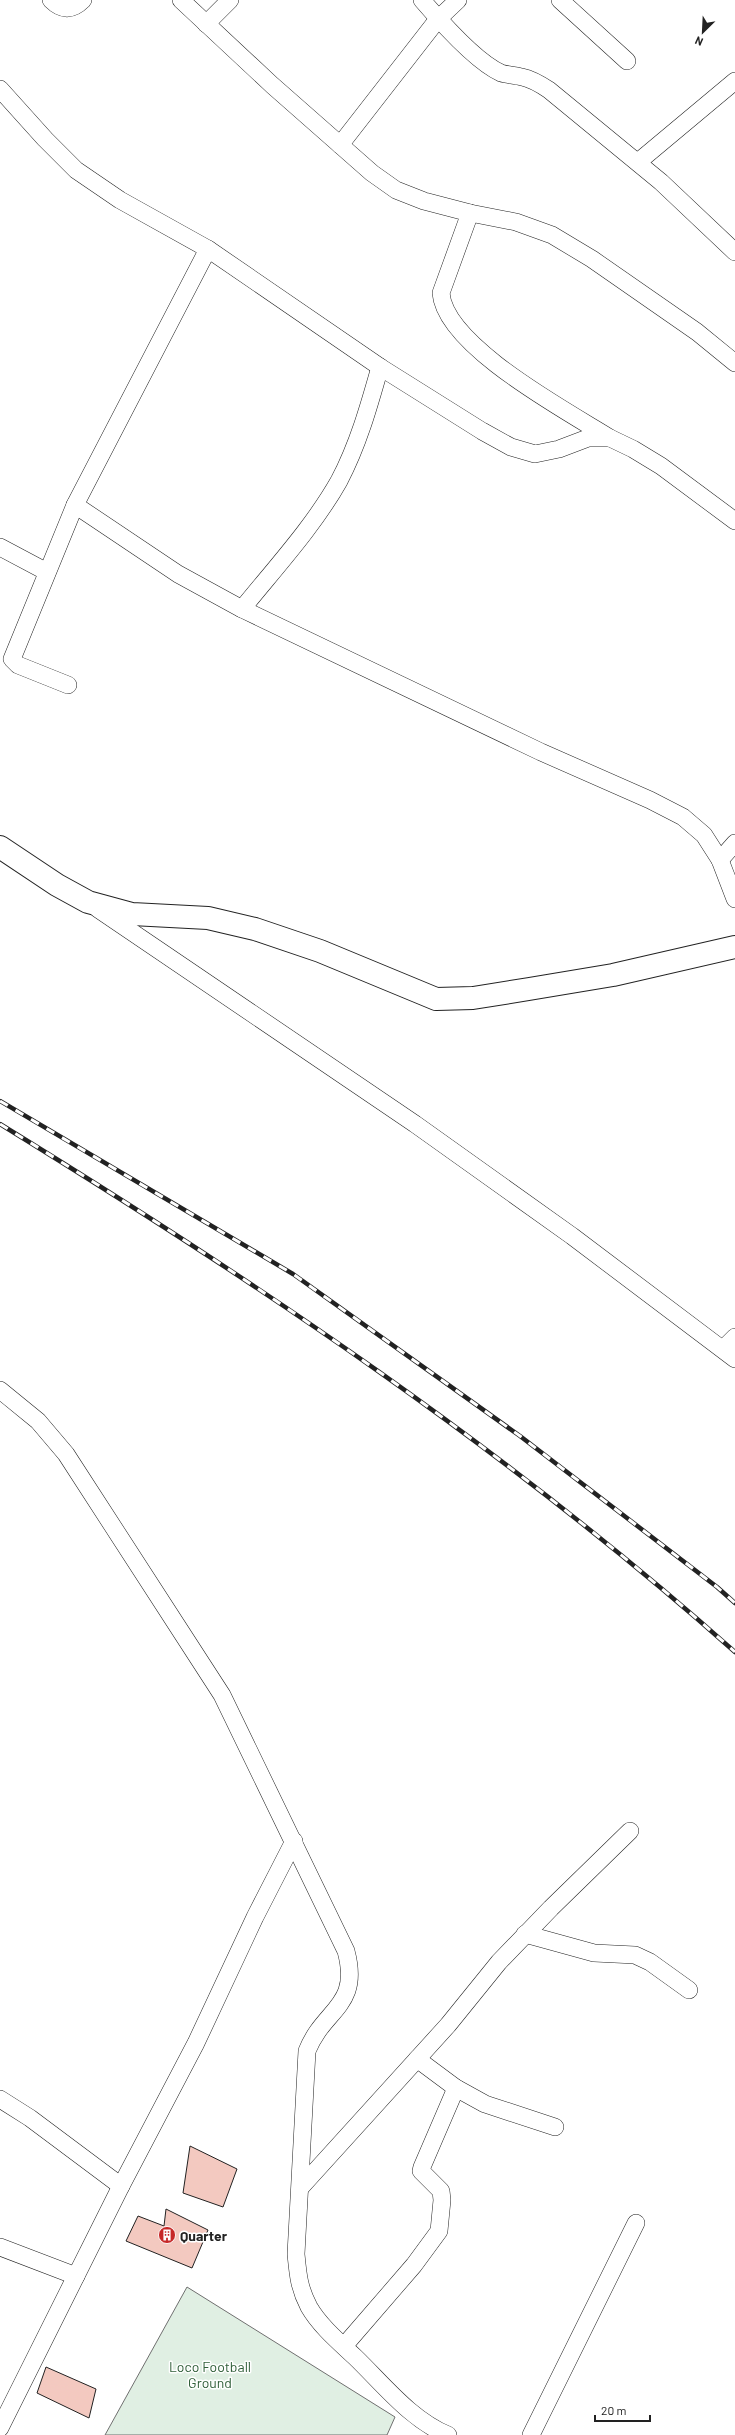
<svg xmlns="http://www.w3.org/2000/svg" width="735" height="2435" viewBox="0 0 735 2435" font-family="Barlow,sans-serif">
<rect width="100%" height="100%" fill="#fff"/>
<path fill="#e0efe3" stroke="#6f6f6f" d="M187,2287L395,2417L387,2435H105Z"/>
<g fill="#f3c9c0" stroke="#222">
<path d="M190,2146L237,2169L223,2207L183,2193Z"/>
<path d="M166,2209L208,2230L192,2268L126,2241L138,2216L164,2226Z"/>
<path d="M46,2367L96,2389L89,2418L37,2393Z"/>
</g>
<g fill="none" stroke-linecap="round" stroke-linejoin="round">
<g stroke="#222" stroke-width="18">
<g id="street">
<path d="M51,0C62,11 72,11 83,0"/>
<path d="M181,0L272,85L372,173L396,190L424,201L470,213L441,293C445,346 567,411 610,438"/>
<path d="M422,0C440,21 476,62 501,73C507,75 515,75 522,77C532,79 540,84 549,90L661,182L735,252"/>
<path d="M560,0L627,61"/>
<path d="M206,24L230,0"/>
<path d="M0,89L45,139L76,170L120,200L208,249L380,367L482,431L511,447L535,454L559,449L588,438H610L633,449L661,466L735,521"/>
<path d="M340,145L438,19L458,0"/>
<path d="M638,162L735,81"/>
<path d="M470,213L516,222L552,235L592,259L697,332L735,363"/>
<path d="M208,249L75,505L178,574L242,609L541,752L650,800L683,817L704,835L720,860L735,899"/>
<path d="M0,547L47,572"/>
<path d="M242,609C275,568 313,527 339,481C358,445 369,406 380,367"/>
<path d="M68,685L18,665L12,659L75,505"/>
<path d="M720,860L735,843"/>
<path d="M98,909L415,1124L572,1236L735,1359"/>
<path d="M723,1349L735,1337"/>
<path d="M0,1390L38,1421L66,1454L222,1695L346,1951C361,2007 324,2008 307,2051L296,2254C298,2275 299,2288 309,2307C320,2326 339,2342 355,2357C383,2384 411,2420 448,2435"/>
<path d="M525,1934L594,1953L635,1955L650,1962L689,1990"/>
<path d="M417,2059L456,2088L485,2104L555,2127"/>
<path d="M0,2099L30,2118L121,2186"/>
<path d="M301,2187L448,2025L499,1962L551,1908L630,1831"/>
<path d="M0,2247L76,2276"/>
<path d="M344,2346L414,2265L439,2231L442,2200L441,2191L421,2171L422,2167L456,2088"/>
<path d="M0,2428L121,2186L196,2043L255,1917L294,1841"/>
<path d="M531,2435L636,2223"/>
</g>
</g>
<g stroke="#222" stroke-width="24">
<path id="secondary" d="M0,847L57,885L88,902L132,914L208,918L255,929L320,951L436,999L473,998L529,989L613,975L735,947"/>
</g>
<use href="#street" stroke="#fff" stroke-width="17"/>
<use href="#secondary" stroke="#fff" stroke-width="22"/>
<g stroke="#222" stroke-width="4.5">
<g id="rail">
<path d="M0,1101L293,1274L520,1436L717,1587L735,1603"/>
<path d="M0,1124C257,1282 509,1451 735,1652"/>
</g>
</g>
<use href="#rail" stroke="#fff" stroke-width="3" stroke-dasharray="9" stroke-linecap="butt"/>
</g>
<defs>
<g id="building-disc" transform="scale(0.9)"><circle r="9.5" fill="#c62828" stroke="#fff"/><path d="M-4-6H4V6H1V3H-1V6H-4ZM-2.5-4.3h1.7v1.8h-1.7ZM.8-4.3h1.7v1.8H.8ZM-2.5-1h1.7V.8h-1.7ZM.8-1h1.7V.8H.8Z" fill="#fff"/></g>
</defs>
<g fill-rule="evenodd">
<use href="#building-disc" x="167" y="2235"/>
</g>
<g text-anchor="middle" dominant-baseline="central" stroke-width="3" stroke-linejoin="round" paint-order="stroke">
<g font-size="14" font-weight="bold" fill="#222" stroke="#fff" text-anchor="start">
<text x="180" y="2235">Quarter</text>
</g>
<g font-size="14" fill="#2f5e38" stroke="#fff">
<text x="210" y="2366">Loco Football<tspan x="210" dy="16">Ground</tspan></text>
</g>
</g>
<g transform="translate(703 32) rotate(204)" stroke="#ffffff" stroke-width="3" paint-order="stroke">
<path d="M0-3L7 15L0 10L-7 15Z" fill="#222222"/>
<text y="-6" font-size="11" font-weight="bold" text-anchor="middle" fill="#222222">N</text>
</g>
<path d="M595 2415v6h55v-6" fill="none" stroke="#222222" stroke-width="2"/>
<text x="601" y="2415" font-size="12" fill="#222222" stroke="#ffffff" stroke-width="3" paint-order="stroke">20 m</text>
</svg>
